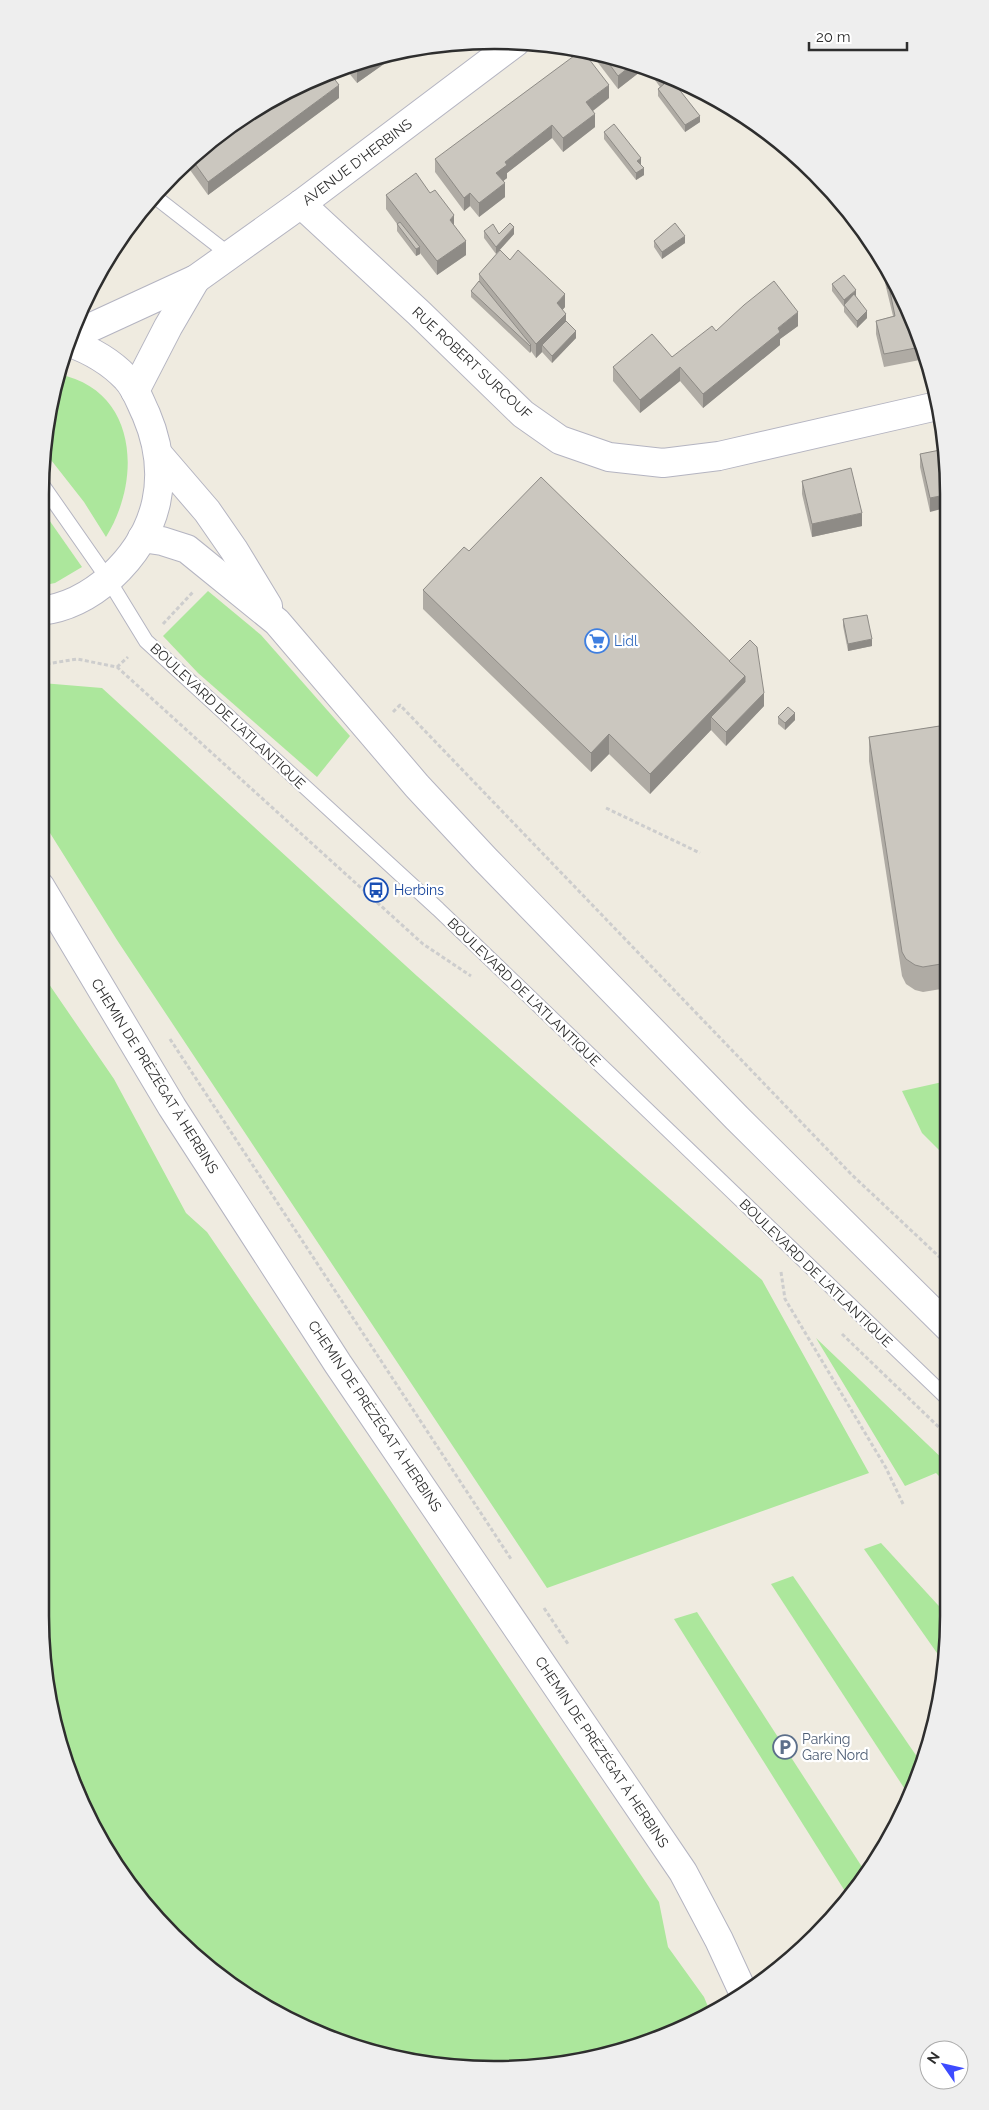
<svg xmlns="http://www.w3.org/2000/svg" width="989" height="2110" viewBox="0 0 989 2110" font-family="Raleway,sans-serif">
<rect width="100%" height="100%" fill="#efebe0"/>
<g fill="#ace79c">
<path d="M58,374C138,390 142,479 106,537L84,502L44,451L49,406Z"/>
<path d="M40,507L82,567L55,583L40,586Z"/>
<path d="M208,591L261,635L350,736L317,777L198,673L163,636Z"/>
<path d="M42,683L102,688L417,976L762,1280L869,1473L547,1588L117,940L40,817V685Z"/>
<path d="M40,971L114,1079L186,1213L207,1232L386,1494L659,1902L668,1947L704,1997L711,2014L640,2046L554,2066L406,2061L268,2009L153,1915L101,1842L64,1762L40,1615Z"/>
<path d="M947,1081V1158L922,1133L902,1091Z"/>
<path d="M816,1338L948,1464L949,1486L936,1473L905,1486Z"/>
<path d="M881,1543L949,1617L944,1663L864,1549Z"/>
<path d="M793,1576L922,1764L915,1789L910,1797L771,1584Z"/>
<path d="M697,1612L864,1870L848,1896L674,1619Z"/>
</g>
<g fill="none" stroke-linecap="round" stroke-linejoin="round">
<g stroke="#b4b4c1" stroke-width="16">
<g id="lane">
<path d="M154,196L230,255"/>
<path d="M41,483L108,579L146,641L438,909L948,1399"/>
</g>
</g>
<g stroke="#b4b4c1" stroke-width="30">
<g id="street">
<path d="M301,204L419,313L523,414L560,440L609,457L663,463L719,456L937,406"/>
<path d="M70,337L196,279L301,204L516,42"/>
<path d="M135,391L168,327L196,279"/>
<path d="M40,886L172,1107L338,1364L683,1872L719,1940L743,1992"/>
</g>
</g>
<g stroke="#b4b4c1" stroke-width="30">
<g id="secondary">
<path d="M158,454L207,511L234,550L268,606"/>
<path d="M142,538L162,541L187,549L277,622L417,786L485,859L737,1118L948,1327"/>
<path d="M40,611C67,608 91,595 111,577C159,533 172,475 146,414C140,402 136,388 126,378C110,361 90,350 68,342"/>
</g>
</g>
<g stroke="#cdcdcd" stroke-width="3" stroke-dasharray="4 2.5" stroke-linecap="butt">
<path d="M163,624L193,592"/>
<path d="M40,665L77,659L117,667L423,944L471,976"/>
<path d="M117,667L128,657"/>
<path d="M393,712L400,705L851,1174L948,1265"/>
<path d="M606,808L700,853"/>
<path d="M40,845L47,856"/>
<path d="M170,1039L511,1559"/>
<path d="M781,1272L785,1299L886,1468L904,1506"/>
<path d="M842,1334L948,1436"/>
<path d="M544,1608L568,1644"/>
</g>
<use href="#lane" stroke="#fff" stroke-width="14"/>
<use href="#street" stroke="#fff" stroke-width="28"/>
<use href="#secondary" stroke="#fff" stroke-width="28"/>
</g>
<g fill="#afaba4">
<path d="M391,53V59L357,83L344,67Z"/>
<path d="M596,53L645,68L618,89L596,60Z"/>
<path d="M655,73L700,122L685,132L658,96V89L660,87L655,80Z"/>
<path d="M339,98L208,195L185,163L242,117Z"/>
<path d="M609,98L593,111L595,127L563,152L552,138L507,173V178L503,181L505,197L479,217L470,206L464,211L435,172V159Z"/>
<path d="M604,132L641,165L644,175L636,180L604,139Z"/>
<path d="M386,195L454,225L466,255L437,275L420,253V254L416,256L397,231V224L386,209Z"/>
<path d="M484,231L499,234H514L496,254L484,238Z"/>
<path d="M654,241L685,243L662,259L654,247Z"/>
<path d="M510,260L565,307L562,310L566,321L576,338L552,363L542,352L536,358L531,351L530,353L471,297V291L479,281V274Z"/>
<path d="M885,276L914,320L925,359L884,367L876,334V321L893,316L885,283Z"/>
<path d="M832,284L856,297L867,318L857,328L844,312V307L832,291Z"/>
<path d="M798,326L780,339V345L703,408L680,381L640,413L613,381V367L672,357L716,331Z"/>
<path d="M945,449L930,512L920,467V454Z"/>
<path d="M802,481L862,526L812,537L802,494Z"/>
<path d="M469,551L764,706L726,746L711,730L650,794L609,754L591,772L423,609V590Z"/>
<path d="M843,619L872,646L848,651L843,626Z"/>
<path d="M778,717L795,720L785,730L778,724Z"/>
<path d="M946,725L947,988L923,992L915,990L906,984L902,976L869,761V737Z"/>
</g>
<g fill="#8e8b86">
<path d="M391,53V59L357,83V70L372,59Z"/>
<path d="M633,64L645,68L618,89V76Z"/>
<path d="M339,85V98L208,195V182Z"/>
<path d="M609,85V98L586,116V102Z"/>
<path d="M595,114V127L563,152V138Z"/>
<path d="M700,116V122L685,132V125Z"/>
<path d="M552,125V138L507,173V178L496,187V173L505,162Z"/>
<path d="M641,158V165L637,168V161Z"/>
<path d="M644,168V175L636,180V173Z"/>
<path d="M505,183V197L479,217V203Z"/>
<path d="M470,193V206L464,211V198Z"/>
<path d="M454,215V229L450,220Z"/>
<path d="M514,227V234L496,254V247Z"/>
<path d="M685,236V243L662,259V252Z"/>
<path d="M466,241V255L437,275V261Z"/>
<path d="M420,247V254L416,256V249Z"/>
<path d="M856,290V297L844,305V300Z"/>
<path d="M565,294V307L557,317V303Z"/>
<path d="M867,311V318L857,328V321Z"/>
<path d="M798,312V326L780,339V345L703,408V394L778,328Z"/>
<path d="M566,314V328L542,345V352L536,358V344Z"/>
<path d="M576,331V338L552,363V356Z"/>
<path d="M531,345V351L530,353V346Z"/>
<path d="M680,367V381L640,413V400Z"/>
<path d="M945,495V508L930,512V498Z"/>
<path d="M862,513V526L812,537V524Z"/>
<path d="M872,639V646L848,651V644Z"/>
<path d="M745,676V696L711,717V730L650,794V774Z"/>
<path d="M764,693V706L726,746V732Z"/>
<path d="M795,713V720L785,730V723Z"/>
<path d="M609,734V754L591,772V753Z"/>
</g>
<g fill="#cbc7bf" stroke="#8e8b86">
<path d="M582,50L609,85L586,102L595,114L563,138L552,125L505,162L507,165L496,173L505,183L479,203L470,193L464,198L435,159Z"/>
<path d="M602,54L633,64L618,76Z"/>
<path d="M372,59L357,70L353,65Z"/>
<path d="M657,71L667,74L700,116L685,125L658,89L664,84L655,73Z"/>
<path d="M329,72L339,85L208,182L191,158L242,117L320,75Z"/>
<path d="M614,124L641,158L637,161L644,168L636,173L604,132Z"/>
<path d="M416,173L430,193L435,190L454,215L450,220L466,241L437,261L386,195Z"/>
<path d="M400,222L420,247L416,249L397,224Z"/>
<path d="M510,223L514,227L496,247L484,231L493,224L499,234Z"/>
<path d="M675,223L685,236L662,252L654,241Z"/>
<path d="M500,250L510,260L518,250L565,294L557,303L566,314L536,344L479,274Z"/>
<path d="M844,275L856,290L844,300L832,284Z"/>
<path d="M888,275L891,280L888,282V289L885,276Z"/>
<path d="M891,280L914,320L921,347L884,354L876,321L895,316L888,282Z"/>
<path d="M479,281L531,345L530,346L471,291Z"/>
<path d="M774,281L798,312L778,328L780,332L703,394L680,367L640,400L613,367L652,334L672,357L712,326L716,331L744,305Z"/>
<path d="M854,294L867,311L857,321L844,305Z"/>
<path d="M566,321L576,331L552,356L542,345Z"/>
<path d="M945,449V495L930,498L920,454Z"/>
<path d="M851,468L862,513L812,524L802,481Z"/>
<path d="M541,477L745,676L650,774L609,734L591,753L423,590L464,547L469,551Z"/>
<path d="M867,615L872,639L848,644L843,619Z"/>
<path d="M750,640L757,647L764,693L726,732L711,717L745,682V676L729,661Z"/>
<path d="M788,707L795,713L785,723L778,717Z"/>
<path d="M946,725L947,963L923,967L915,965L906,959L902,952L869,737Z"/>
</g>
<defs>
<g id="supermarket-ring" transform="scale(1.25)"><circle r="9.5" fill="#fff" stroke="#3f7fe0" stroke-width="1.5"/><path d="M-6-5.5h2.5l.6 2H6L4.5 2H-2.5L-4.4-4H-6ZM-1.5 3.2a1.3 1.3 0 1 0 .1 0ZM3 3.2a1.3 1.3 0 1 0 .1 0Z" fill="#3f7fe0"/></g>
<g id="bus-ring" transform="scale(1.25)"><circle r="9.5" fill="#fff" stroke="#1a4fb4" stroke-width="1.5"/><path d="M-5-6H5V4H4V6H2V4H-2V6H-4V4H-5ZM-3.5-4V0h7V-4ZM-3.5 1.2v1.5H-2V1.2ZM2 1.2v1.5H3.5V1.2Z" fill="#1a4fb4"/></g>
<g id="parking-ring" transform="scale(1.25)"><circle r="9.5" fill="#fff" stroke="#5c6f8a" stroke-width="1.5"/><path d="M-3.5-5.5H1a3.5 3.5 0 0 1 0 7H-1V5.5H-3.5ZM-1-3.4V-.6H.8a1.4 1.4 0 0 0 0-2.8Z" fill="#5c6f8a"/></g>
</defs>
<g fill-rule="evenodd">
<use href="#supermarket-ring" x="597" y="641"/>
<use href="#bus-ring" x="376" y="890"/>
<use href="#parking-ring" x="785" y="1747"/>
</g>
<g text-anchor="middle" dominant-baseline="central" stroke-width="4.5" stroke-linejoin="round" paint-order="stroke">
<g font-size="14" fill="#2e2e2e" stroke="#fff">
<text transform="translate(357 162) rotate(-37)">AVENUE D'HERBINS</text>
<text transform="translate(472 363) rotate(43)">RUE ROBERT SURCOUF</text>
<text transform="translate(228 716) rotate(43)">BOULEVARD DE L'ATLANTIQUE</text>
<text transform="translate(524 992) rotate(44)">BOULEVARD DE L'ATLANTIQUE</text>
<text transform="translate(155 1076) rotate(58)">CHEMIN DE PRÉZÉGAT À HERBINS</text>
<text transform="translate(816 1273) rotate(44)">BOULEVARD DE L'ATLANTIQUE</text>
<text transform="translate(375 1416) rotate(56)">CHEMIN DE PRÉZÉGAT À HERBINS</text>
<text transform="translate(602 1752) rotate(56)">CHEMIN DE PRÉZÉGAT À HERBINS</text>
</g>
<g font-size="14" fill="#366cbe" stroke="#fff" text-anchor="start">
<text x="614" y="641">Lidl</text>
</g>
<g font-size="14" fill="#164399" stroke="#fff" text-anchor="start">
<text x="394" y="890">Herbins</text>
</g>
<g font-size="14" fill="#4e5e75" stroke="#fff" text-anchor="start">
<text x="802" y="1739">Parking<tspan x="802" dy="16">Gare Nord</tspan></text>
</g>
</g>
<path d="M0 0H989V2110H0ZM494 49H495A445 445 0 0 1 940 494V1616A445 445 0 0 1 495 2061H494A445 445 0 0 1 49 1616V494A445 445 0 0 1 494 49Z" fill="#eee" fill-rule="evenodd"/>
<path fill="none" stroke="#2e2e2e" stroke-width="2.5" d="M494 49H495A445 445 0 0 1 940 494V1616A445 445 0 0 1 495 2061H494A445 445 0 0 1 49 1616V494A445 445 0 0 1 494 49Z"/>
<g transform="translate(944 2065) rotate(304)"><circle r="24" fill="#ffffff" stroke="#ababab"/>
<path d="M0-4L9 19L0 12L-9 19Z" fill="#3d4bff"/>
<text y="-8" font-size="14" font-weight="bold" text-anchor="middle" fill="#2e2e2e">N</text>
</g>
<path d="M809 42v8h98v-8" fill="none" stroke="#2e2e2e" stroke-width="2.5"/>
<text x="816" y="42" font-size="15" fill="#2e2e2e" stroke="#ffffff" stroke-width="4" paint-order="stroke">20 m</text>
</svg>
